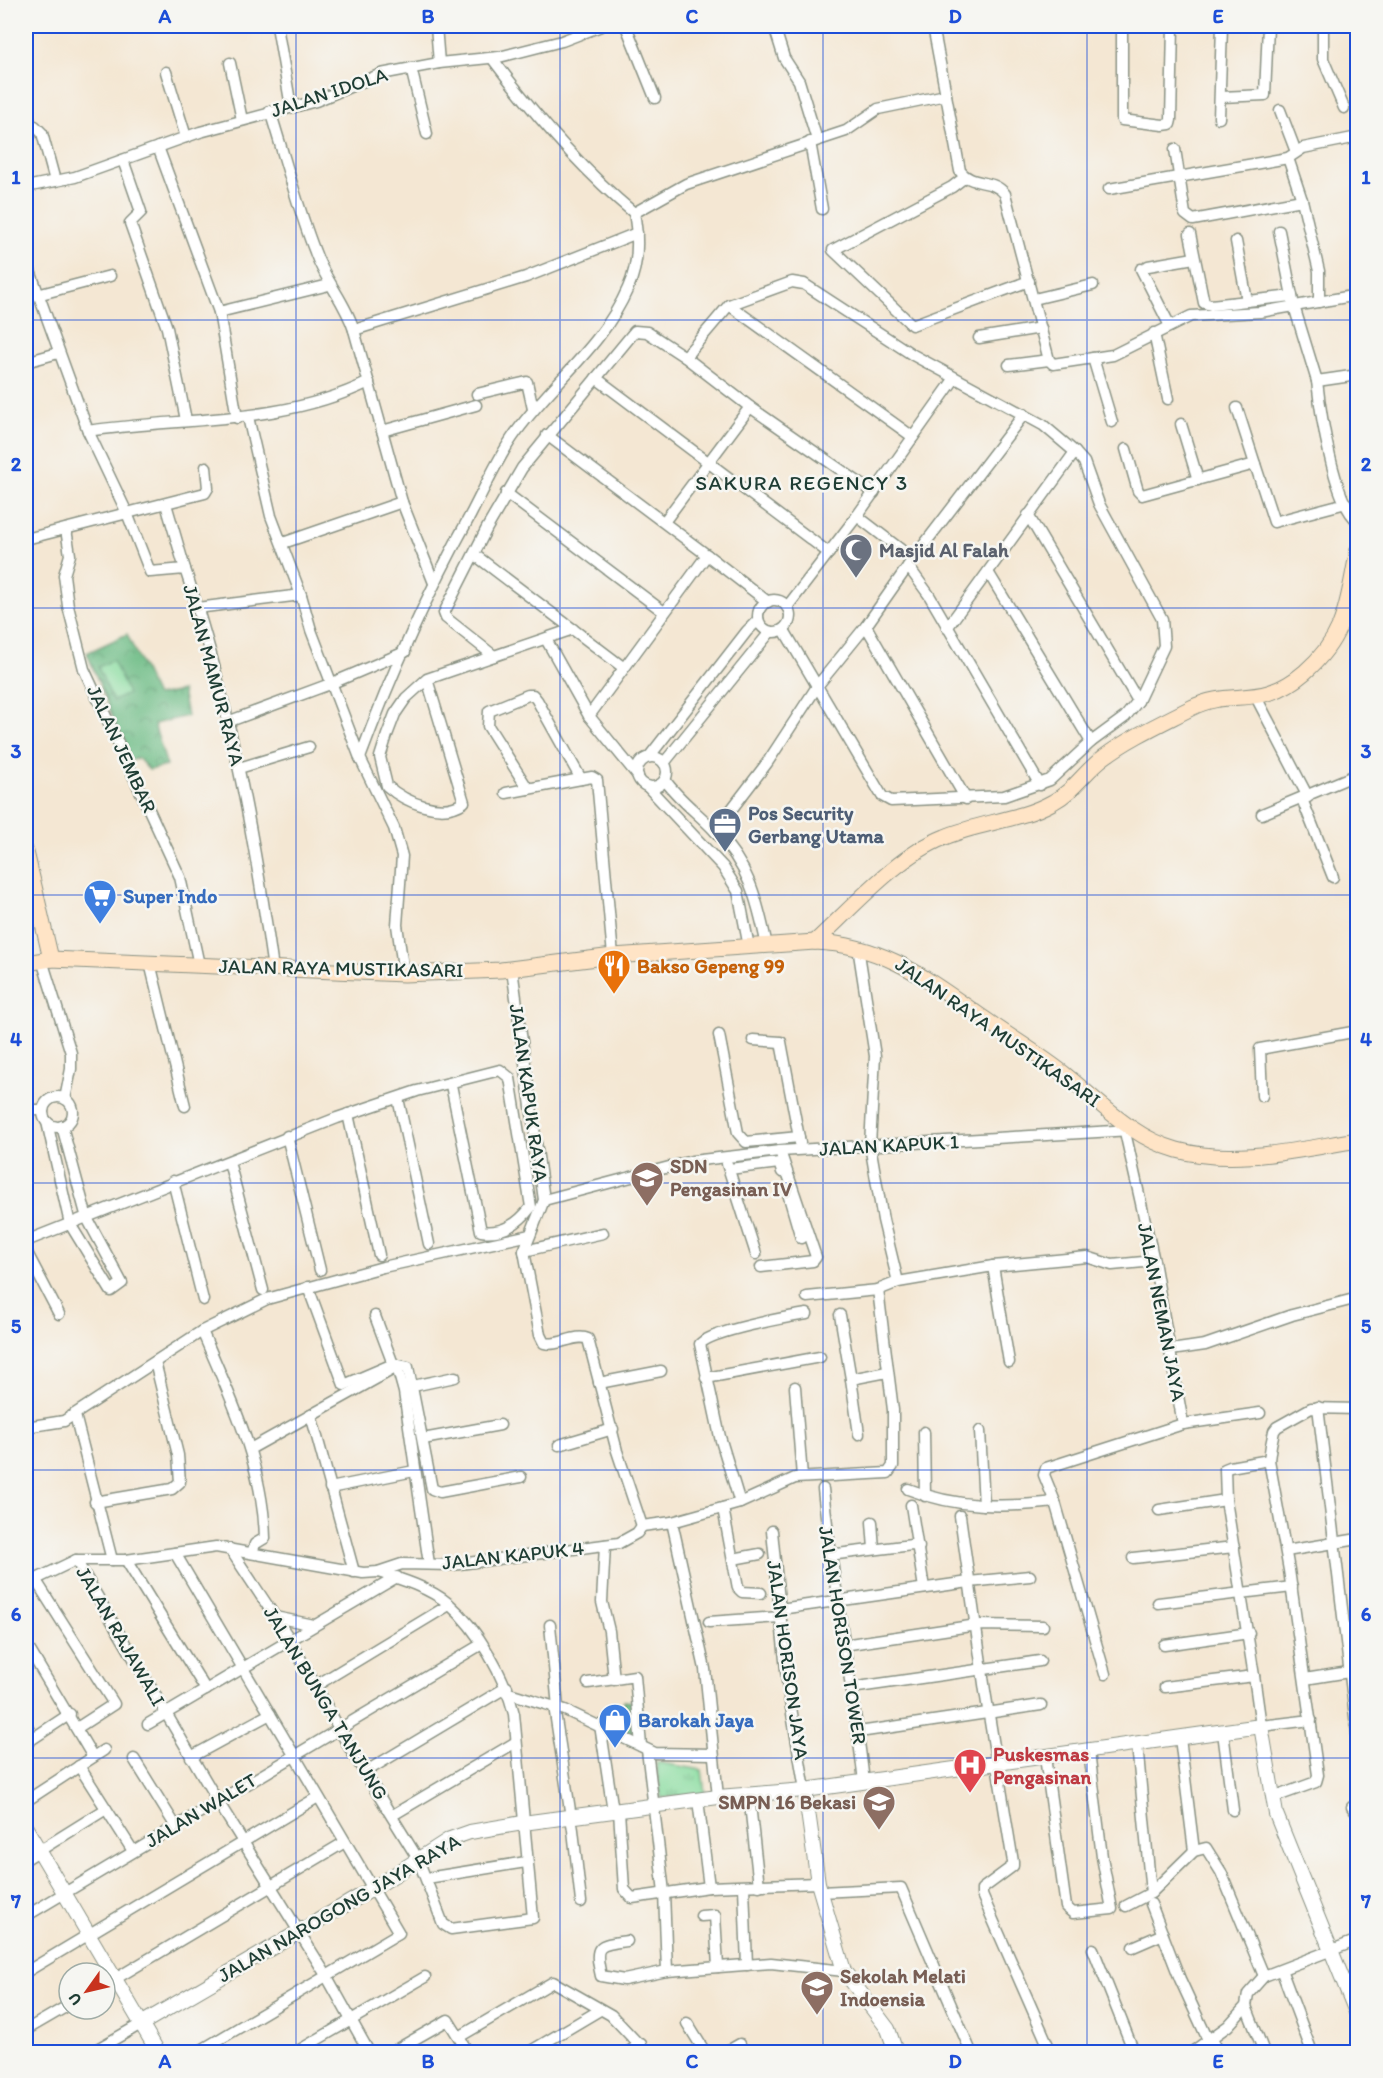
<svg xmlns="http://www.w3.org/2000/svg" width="1383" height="2078" viewBox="0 0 1383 2078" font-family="Itim,sans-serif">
<defs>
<pattern id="grass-tufts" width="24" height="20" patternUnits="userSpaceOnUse" patternTransform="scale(1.5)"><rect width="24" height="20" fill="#87dc9e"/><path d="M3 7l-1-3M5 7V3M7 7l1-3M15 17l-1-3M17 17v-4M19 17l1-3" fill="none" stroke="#6eb482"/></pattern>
<pattern id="forest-crowns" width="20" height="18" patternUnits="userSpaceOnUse" patternTransform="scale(1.5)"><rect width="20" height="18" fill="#6dbc85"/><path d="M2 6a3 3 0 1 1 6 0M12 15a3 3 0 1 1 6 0" fill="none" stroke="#599a6e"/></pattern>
</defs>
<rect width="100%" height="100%" fill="#f6f6f2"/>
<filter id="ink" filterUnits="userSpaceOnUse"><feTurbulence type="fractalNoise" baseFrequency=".0167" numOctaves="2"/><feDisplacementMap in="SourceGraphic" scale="12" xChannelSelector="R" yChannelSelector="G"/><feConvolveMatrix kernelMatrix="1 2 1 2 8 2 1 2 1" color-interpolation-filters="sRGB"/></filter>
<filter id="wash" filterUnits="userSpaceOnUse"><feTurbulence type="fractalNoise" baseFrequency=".008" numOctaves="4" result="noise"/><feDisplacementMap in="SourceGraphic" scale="24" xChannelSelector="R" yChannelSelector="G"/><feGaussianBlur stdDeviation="1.35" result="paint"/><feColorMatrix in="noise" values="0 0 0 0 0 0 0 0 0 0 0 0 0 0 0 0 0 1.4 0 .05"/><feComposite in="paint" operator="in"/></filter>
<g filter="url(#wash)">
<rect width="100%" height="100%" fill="#f4e7d3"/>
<path fill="url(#grass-tufts)" stroke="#538c69" stroke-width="1.5" d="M656,1762L702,1770L705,1794L661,1798Z"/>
<g fill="url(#forest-crowns)" stroke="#467c5c" stroke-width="1.5">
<path d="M127,634L156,696L182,691L187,716L154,724L167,766L149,770L138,758L130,761L87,653Z"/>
<path d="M623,1701L635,1702L638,1738L624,1732Z"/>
</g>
<path fill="#87dc9e" stroke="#538c69" stroke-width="1.5" d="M113,660L128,694L113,701L98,667Z"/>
</g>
<g filter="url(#ink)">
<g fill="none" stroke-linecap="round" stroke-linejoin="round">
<g stroke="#8a9284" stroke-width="13">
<g id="minor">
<path d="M277,26L291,107"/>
<path d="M436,26L439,63"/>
<path d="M626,26L655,98"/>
<path d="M774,26L784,58L799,81L817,140"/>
<path d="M933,26L946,95"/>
<path d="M1122,26V120L1163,125L1170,124L1171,120L1173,26"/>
<path d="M1323,26V59L1344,108"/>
<path d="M230,63L242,120"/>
<path d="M411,68L427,134"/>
<path d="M166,72L186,137"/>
<path d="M1221,97L1265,95L1268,26"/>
<path d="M26,99L30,126"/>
<path d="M1280,110L1296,152"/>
<path d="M270,111C285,158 297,206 315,252C325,281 345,301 354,330L526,277L637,233"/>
<path d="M1219,118L1222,26"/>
<path d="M26,127L35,126L42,133L55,181"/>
<path d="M810,142L822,209"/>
<path d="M158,147L219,312L237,418"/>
<path d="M1175,149L1185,214L1193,220L1302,200L1319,271V302"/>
<path d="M1288,158L1302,200"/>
<path d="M123,160L141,212L130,223L167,328L186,420"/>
<path d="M965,177L952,187L833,250L912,325L1029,281"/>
<path d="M26,187L75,177L200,132L316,101L381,74L439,63L499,57L562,41L601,26"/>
<path d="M1109,189L1288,158L1303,148L1358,137"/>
<path d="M634,213L686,184L846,131L878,109L946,95L960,171C972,187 993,178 1005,194L1049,360L1053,364L1113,355L1191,316L1260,312L1358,295"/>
<path d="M1279,231L1294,306L1317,381L1358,375"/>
<path d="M1190,234L1204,303L1211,305L1292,296"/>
<path d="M1236,241L1247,301"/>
<path d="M26,260L88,431L127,513L150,572L185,569C229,700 254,834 273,969"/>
<path d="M1148,266L1194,258"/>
<path d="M1141,269L1170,326"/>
<path d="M37,295L110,276"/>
<path d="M1034,299L1093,285"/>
<path d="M729,305L913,437"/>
<path d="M219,312L329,285"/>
<path d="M354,330L402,502L434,583"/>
<path d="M1154,333L1168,399"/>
<path d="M979,338L1041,328"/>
<path d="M685,357L750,407L874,493"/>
<path d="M1093,358L1112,422"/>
<path d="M26,362L58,353"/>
<path d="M1009,365L1049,360"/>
<path d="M596,378L829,553"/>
<path d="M1317,381C1320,409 1334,505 1358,521"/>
<path d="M477,394L527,382L533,409"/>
<path d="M1237,408L1255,464"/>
<path d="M248,417L271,516L301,595L311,630L360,758L394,828L402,856L397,925L404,974"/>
<path d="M1181,424L1198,480"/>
<path d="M88,431C183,417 281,425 369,382"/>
<path d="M382,431L476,405"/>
<path d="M547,435L707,555L589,716"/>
<path d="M1126,449L1138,491L1142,495L1255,464L1274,522L1346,503"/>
<path d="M506,493L664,612"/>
<path d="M166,504L185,569"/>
<path d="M1028,515L1138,701"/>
<path d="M857,516L913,559"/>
<path d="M664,522L750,407"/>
<path d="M66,529L70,555L64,575L68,606L84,669L180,877L199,965"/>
<path d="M26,539L205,493L208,488L206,467"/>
<path d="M283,543L402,502"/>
<path d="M475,555L624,668"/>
<path d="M707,555L768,602"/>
<path d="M908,566L929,595L1040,785"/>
<path d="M988,572L1091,742"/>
<circle cx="774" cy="616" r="16"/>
<path d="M787,607L857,516L955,378"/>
<path d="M197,608L301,595"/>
<path d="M866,626L966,799"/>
<path d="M947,628L1075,452"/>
<path d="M547,641L589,716L638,776"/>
<path d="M494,656L446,618L444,613L487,528L522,468L635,331L647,332L685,357L729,305L792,282L804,284L913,355L1043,425L1075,452L1084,462L1099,504L1162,619L1164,646L1138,701L1125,717L1091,742L1050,780L1004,796L891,801L882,796L784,630"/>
<path d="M427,679L464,802C442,818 405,802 387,786L380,757L387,735L395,714L406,698L427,679L573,629"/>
<path d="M1256,697L1308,797"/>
<path d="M230,721L330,684L405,652"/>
<circle cx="652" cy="772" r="15"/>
<path d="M649,757L747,631L758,620"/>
<path d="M360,758C391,674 428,592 471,514C484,489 496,462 512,438C549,384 601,350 628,288C639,264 639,239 634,213C580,168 534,114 492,58"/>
<path d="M664,763L770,632"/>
<path d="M239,768L309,747"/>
<path d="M665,780C678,799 698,813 714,830C749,866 757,898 767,946"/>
<path d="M647,786L723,867L738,891L749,947"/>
<path d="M528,789L488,726L489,711L528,695H533L537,700L581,779"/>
<path d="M506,793L581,779L592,777L597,780L613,956"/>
<path d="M1302,799L1333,877"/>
<path d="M1262,814L1358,774"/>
<path d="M715,831L767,763L818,685L866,626L913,559L1024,414"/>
<path d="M858,947L875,1056L870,1145L883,1220L898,1282"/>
<path d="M42,960L71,1053V1069L65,1099"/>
<path d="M150,963L185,1106"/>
<path d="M512,969L544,1200L524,1251L540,1335L544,1343C559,1347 575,1333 588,1339L617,1451L642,1526L672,1522L705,1669L718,1797"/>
<path d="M719,1035L738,1133L746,1142L799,1137"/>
<path d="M753,1040L781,1042L800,1143"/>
<path d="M1262,1096L1260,1049L1358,1031"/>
<circle cx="58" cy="1112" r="15"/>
<path d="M398,1098L429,1244"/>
<path d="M26,1110H43"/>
<path d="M348,1114L379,1255"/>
<path d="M47,1122L70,1224L111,1291L122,1283L87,1218L62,1126"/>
<path d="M287,1136L320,1270"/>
<path d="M229,1162L263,1290"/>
<path d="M727,1164L756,1254"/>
<path d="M729,1169L779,1163L782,1172"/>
<path d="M173,1181L203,1300"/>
<path d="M787,1190L801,1238"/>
<path d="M544,1200L692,1161L780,1151L1131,1130"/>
<path d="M26,1241L337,1118L417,1091L500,1070L510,1078L531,1207C518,1224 503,1234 481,1231L451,1085"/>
<path d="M26,1251L59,1314"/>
<path d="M524,1251L603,1233"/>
<path d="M993,1266L1009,1362"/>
<path d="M761,1267L813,1261L816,1257L780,1151"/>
<path d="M308,1287L344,1385L393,1364L408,1367L432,1489L440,1492L521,1477"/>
<path d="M807,1297L878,1290"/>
<path d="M840,1315L851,1379"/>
<path d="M375,1316L393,1364"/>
<path d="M202,1331C231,1398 263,1464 265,1538L255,1544L252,1553"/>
<path d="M1171,1350L1205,1345L1292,1315L1358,1298"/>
<path d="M706,1378L820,1357"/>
<path d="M599,1383L661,1371"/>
<path d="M413,1386L455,1377"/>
<path d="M795,1387L802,1477"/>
<path d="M1318,1407L1358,1742"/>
<path d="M75,1415L112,1560"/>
<path d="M311,1415L354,1572"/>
<path d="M1183,1424L1260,1413"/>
<path d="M26,1427L64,1421L202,1331L267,1299L383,1267L530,1235"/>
<path d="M980,1431L984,1505"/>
<path d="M924,1432L925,1496"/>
<path d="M859,1434L851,1379L887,1372"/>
<path d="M423,1439L500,1425"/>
<path d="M559,1445L613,1429"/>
<path d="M250,1449L397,1367L404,1392L429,1564"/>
<path d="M330,1488L414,1471"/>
<path d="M823,1489C833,1587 853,1684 864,1782"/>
<path d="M908,1489C956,1508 1004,1508 1055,1502"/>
<path d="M95,1502L172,1489L180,1482L178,1455L155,1362"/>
<path d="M740,1503L720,1437L700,1344C711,1331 787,1317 807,1314"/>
<path d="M911,1505L924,1588"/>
<path d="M723,1508L738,1588L742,1592L761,1593"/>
<path d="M1159,1510L1226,1500"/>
<path d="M960,1516L985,1691L1013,1862V1866L982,1889V1895L1051,2052"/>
<path d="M672,1522L740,1503L795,1478L888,1473L893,1466V1410L878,1290L898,1282L993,1266L1087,1257L1112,1265L1154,1261"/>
<path d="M872,1522L874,1549"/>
<path d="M772,1531L788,1690L805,1790"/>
<path d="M605,1545L602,1602L609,1631L614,1680"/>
<path d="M230,1549L289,1638L352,1752L418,1859L443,1924L451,1929L533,1918L514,1714C505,1677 478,1629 449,1604C430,1588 401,1579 378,1572"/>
<path d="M1286,1551L1358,1539"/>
<path d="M175,1553L399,1933L198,2052"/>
<path d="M829,1555L912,1545L919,1547"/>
<path d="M1133,1558L1234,1547"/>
<path d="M733,1559L760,1554"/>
<path d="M76,1560L217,1800L326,1975L369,2052"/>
<path d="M126,1560L206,1690"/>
<path d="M35,1579L114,1704L77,1728"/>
<path d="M26,1584L76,1560H126L216,1547L363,1573L378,1572L402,1564L452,1565L619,1543L637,1533L642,1526"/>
<path d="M1158,1603L1292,1587"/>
<path d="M780,1609L969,1582L1030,1576"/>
<path d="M275,1617L314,1625"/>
<path d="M709,1622L780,1617"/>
<path d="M550,1625L558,1707"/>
<path d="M26,1644L93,1757"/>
<path d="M843,1645L977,1625L1043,1626"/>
<path d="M1164,1645L1249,1633"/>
<path d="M1105,1674L1055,1502L1044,1475L1046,1468L1183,1424L1154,1261L1125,1132"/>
<path d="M1254,1676L1226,1500L1225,1469L1230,1467L1269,1460"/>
<path d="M1305,1679L1355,1671"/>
<path d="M588,1683L635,1676L641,1746"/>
<path d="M317,1685L449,1605"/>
<path d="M1165,1687L1254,1676L1261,1726L1311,1720"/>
<path d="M851,1688L1040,1661"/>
<path d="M509,1693L565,1710L655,1753L712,1754"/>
<path d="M554,1706L573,1830L581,1902"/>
<path d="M26,1724L33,1737"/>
<path d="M148,1724L397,1577"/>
<path d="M600,1725L613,1811"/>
<path d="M859,1732L1041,1705"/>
<path d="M1223,1732L1233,1810"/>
<path d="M1180,1738L1194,1851"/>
<path d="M26,1743L70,1714"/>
<path d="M647,1750L664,1892L667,1971"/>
<path d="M191,1757L270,1714"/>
<path d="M1045,1757L1066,1907L1073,1913L1112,1909L1102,1857L1089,1751"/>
<path d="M134,1759L175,1825"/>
<path d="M79,1766L133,1851"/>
<path d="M365,1772L507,1687"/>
<path d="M749,1795L759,1886"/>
<path d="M1272,1798L1316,1782L1318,1775L1289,1570L1269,1460L1271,1445L1274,1431L1277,1427L1311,1408L1358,1409"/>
<path d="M698,1800L709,1887"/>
<path d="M26,1801L104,1750"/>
<path d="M1352,1807L1358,1815"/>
<path d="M619,1811L624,1889L632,1898L709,1887L818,1883"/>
<path d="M393,1815L516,1742"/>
<path d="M26,1859L106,1809"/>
<path d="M427,1878L526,1862"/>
<path d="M744,1887L747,1965"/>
<path d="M820,1892L901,1888L971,2052"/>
<path d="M1151,1893L1194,1851L1206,1848L1221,1872L1264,1976"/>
<path d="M1151,1904L1180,1979L1209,2042"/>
<path d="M1126,1906L1151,1893L1137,1744"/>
<path d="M26,1916L482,1644"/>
<path d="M701,1916L715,1915L718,1967"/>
<path d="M627,1941C597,1945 594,1945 601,1976L624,1980L667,1971L771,1963L844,1971"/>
<path d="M1133,1947L1163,1934"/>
<path d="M1093,1949L1134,2052"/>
<path d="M26,1972L318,1797"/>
<path d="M1282,1972L1312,2052"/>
<path d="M105,1985L345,1842"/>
<path d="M1246,2006L1264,2052"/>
<path d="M687,2023L705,2052"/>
<path d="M26,2030L69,2005"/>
<path d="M459,2037L553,1982L611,2015L646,2052"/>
<path d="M1212,2039L1219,2052"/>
<path d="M92,2052L141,2024"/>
<path d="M296,2052L425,1977"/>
<path d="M392,2052L448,2020L468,2052"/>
<path d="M529,2052L600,2010"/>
<path d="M628,2052L641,2044"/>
<path d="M726,2052L740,2044"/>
<path d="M1192,2052L1228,2026L1246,2006L1248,1994L1264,1976L1358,1940"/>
</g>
</g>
<g stroke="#8a9284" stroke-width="16">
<g id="tertiary">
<path d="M805,1790L818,1883L844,1971L888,2029L896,2052"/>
<path d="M26,1828L158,2052"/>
<path d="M141,2024L374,1888L450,1839L470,1832L523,1823L718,1797L805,1790L1261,1726L1276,1814L1358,2017"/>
</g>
</g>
<g stroke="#8a9284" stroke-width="17">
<g id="secondary">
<path d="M26,852L51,959"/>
<path d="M815,942C853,907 897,856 945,837C980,822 1019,821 1053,802C1074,791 1085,771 1104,757C1129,738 1162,723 1191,708C1232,687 1260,711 1305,672C1348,634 1347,601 1358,550"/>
<path d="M26,963L51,959L404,974L501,970L613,956L815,942C887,945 929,981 986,1020C1013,1039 1042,1056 1068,1077C1102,1104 1133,1138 1177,1150C1235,1166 1300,1149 1358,1140"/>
</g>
</g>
<use href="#minor" stroke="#fff" stroke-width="10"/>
<use href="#tertiary" stroke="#fff" stroke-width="14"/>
<use href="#secondary" stroke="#ffe4c6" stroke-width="15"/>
</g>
</g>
<path fill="none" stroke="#1d4ed8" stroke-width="1.5" stroke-opacity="0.55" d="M296,26V2052M560,26V2052M823,26V2052M1087,26V2052M26,320H1358M26,608H1358M26,895H1358M26,1183H1358M26,1470H1358M26,1758H1358"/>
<defs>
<g id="mosque-pin" transform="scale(1.725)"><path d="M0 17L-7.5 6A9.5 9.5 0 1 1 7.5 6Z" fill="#6b7280" stroke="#f6f6f2"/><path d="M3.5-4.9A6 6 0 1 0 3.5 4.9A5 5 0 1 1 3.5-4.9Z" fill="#fff"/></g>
<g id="office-pin" transform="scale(1.725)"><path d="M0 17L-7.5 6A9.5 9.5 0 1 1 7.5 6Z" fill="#5c6f8a" stroke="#f6f6f2"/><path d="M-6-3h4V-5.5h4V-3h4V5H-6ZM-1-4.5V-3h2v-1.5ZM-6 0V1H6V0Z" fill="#fff"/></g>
<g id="supermarket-pin" transform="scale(1.725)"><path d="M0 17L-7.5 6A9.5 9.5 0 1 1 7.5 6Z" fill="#3f7fe0" stroke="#f6f6f2"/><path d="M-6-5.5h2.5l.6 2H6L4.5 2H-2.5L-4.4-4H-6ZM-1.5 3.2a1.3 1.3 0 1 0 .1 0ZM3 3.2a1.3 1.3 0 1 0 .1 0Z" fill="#fff"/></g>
<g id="restaurant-pin" transform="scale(1.725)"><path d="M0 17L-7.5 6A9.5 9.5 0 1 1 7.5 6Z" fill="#e8710a" stroke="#f6f6f2"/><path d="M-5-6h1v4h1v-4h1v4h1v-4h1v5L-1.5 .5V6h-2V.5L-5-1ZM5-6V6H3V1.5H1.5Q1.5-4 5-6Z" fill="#fff"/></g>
<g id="school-pin" transform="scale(1.725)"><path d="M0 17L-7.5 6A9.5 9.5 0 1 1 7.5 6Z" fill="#8d6e63" stroke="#f6f6f2"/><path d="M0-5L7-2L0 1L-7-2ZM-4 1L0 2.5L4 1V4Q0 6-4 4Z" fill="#fff"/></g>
<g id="shop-pin" transform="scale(1.725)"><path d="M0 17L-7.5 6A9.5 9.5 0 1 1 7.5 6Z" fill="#3f7fe0" stroke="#f6f6f2"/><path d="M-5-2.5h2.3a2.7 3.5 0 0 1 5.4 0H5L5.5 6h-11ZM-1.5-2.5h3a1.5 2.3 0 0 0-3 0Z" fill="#fff"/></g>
<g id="hospital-pin" transform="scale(1.725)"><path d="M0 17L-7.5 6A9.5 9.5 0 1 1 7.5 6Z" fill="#e0444e" stroke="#f6f6f2"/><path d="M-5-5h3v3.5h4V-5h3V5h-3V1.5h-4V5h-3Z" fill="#fff"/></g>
</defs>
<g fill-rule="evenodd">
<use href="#mosque-pin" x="856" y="550"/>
<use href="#office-pin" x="725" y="824"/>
<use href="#supermarket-pin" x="100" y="896"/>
<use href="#restaurant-pin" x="614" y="966"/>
<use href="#school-pin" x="647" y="1178"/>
<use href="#shop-pin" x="615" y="1720"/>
<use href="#hospital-pin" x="970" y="1765"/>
<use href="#school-pin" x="879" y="1802"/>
<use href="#school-pin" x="817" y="1987"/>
</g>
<g text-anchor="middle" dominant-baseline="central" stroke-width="5" stroke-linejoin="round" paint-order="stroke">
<g font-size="20" fill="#1f3d34" stroke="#f6f6f2">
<text transform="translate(329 92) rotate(-18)">JALAN IDOLA</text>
<text transform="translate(214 675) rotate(75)">JALAN MAMUR RAYA</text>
<text transform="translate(122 749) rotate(65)">JALAN JEMBAR</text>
<text transform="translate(341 968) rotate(1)">JALAN RAYA MUSTIKASARI</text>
<text transform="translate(998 1032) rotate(35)">JALAN RAYA MUSTIKASARI</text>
<text transform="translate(529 1093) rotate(82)">JALAN KAPUK RAYA</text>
<text transform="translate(889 1145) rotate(-3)">JALAN KAPUK 1</text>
<text transform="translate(1162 1312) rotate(79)">JALAN NEMAN JAYA</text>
<text transform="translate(513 1555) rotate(-6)">JALAN KAPUK 4</text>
<text transform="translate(843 1635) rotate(81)">JALAN HORISON TOWER</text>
<text transform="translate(121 1636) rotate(60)">JALAN RAJAWALI</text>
<text transform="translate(788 1660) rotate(82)">JALAN HORISON JAYA</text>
<text transform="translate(326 1703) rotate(59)">JALAN BUNGA TANJUNG</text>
<text transform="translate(201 1810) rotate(-31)">JALAN WALET</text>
<text transform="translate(339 1908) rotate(-30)">JALAN NAROGONG JAYA RAYA</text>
</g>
<g font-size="20" font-weight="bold" fill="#5b616d" stroke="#f6f6f2" text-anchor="start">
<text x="879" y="550">Masjid Al Falah</text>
</g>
<g font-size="20" font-weight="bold" fill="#4e5e75" stroke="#f6f6f2" text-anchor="start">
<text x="748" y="813">Pos Security<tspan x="748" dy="23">Gerbang Utama</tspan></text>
</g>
<g font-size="20" font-weight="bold" fill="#366cbe" stroke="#f6f6f2" text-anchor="start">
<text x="123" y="896">Super Indo</text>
<text x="638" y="1720">Barokah Jaya</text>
</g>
<g font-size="20" font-weight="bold" fill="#c56008" stroke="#f6f6f2" text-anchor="start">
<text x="637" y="966">Bakso Gepeng 99</text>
</g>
<g font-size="20" font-weight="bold" fill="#785e54" stroke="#f6f6f2" text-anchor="start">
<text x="670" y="1166">SDN<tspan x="670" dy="23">Pengasinan IV</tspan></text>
<text x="856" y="1802" text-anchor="end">SMPN 16 Bekasi</text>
<text x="840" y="1976">Sekolah Melati<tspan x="840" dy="23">Indoensia</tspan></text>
</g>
<g font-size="20" font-weight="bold" fill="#be3a42" stroke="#f6f6f2" text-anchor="start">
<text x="993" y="1754">Puskesmas<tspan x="993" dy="23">Pengasinan</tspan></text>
</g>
<g font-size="21" letter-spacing="1.5" fill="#1f3d34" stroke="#f6f6f2">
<text x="802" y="482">SAKURA REGENCY 3</text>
</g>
</g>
<rect width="1383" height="2078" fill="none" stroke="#f6f6f2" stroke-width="66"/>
<g transform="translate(87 1991) rotate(236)"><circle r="28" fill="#f6f6f2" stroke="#a0aca6" stroke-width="1.5"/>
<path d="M0-4.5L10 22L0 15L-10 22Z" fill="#c8321e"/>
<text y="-9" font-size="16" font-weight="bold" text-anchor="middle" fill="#1f3d34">U</text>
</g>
<rect x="33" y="33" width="1317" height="2012" fill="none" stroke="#1d4ed8" stroke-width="2"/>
<g font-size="20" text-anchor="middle" font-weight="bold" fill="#1d4ed8">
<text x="165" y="23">A</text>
<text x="428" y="23">B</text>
<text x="692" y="23">C</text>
<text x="955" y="23">D</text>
<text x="1218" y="23">E</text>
<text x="16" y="184">1</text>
<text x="1366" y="184">1</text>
<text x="16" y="471">2</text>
<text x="1366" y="471">2</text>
<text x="16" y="758">3</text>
<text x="1366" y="758">3</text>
<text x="16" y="1046">4</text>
<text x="1366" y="1046">4</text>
<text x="16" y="1333">5</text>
<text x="1366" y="1333">5</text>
<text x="16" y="1621">6</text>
<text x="1366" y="1621">6</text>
<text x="16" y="1908">7</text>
<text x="1366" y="1908">7</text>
<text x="165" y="2068">A</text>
<text x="428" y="2068">B</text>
<text x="692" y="2068">C</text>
<text x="955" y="2068">D</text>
<text x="1218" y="2068">E</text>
</g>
</svg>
